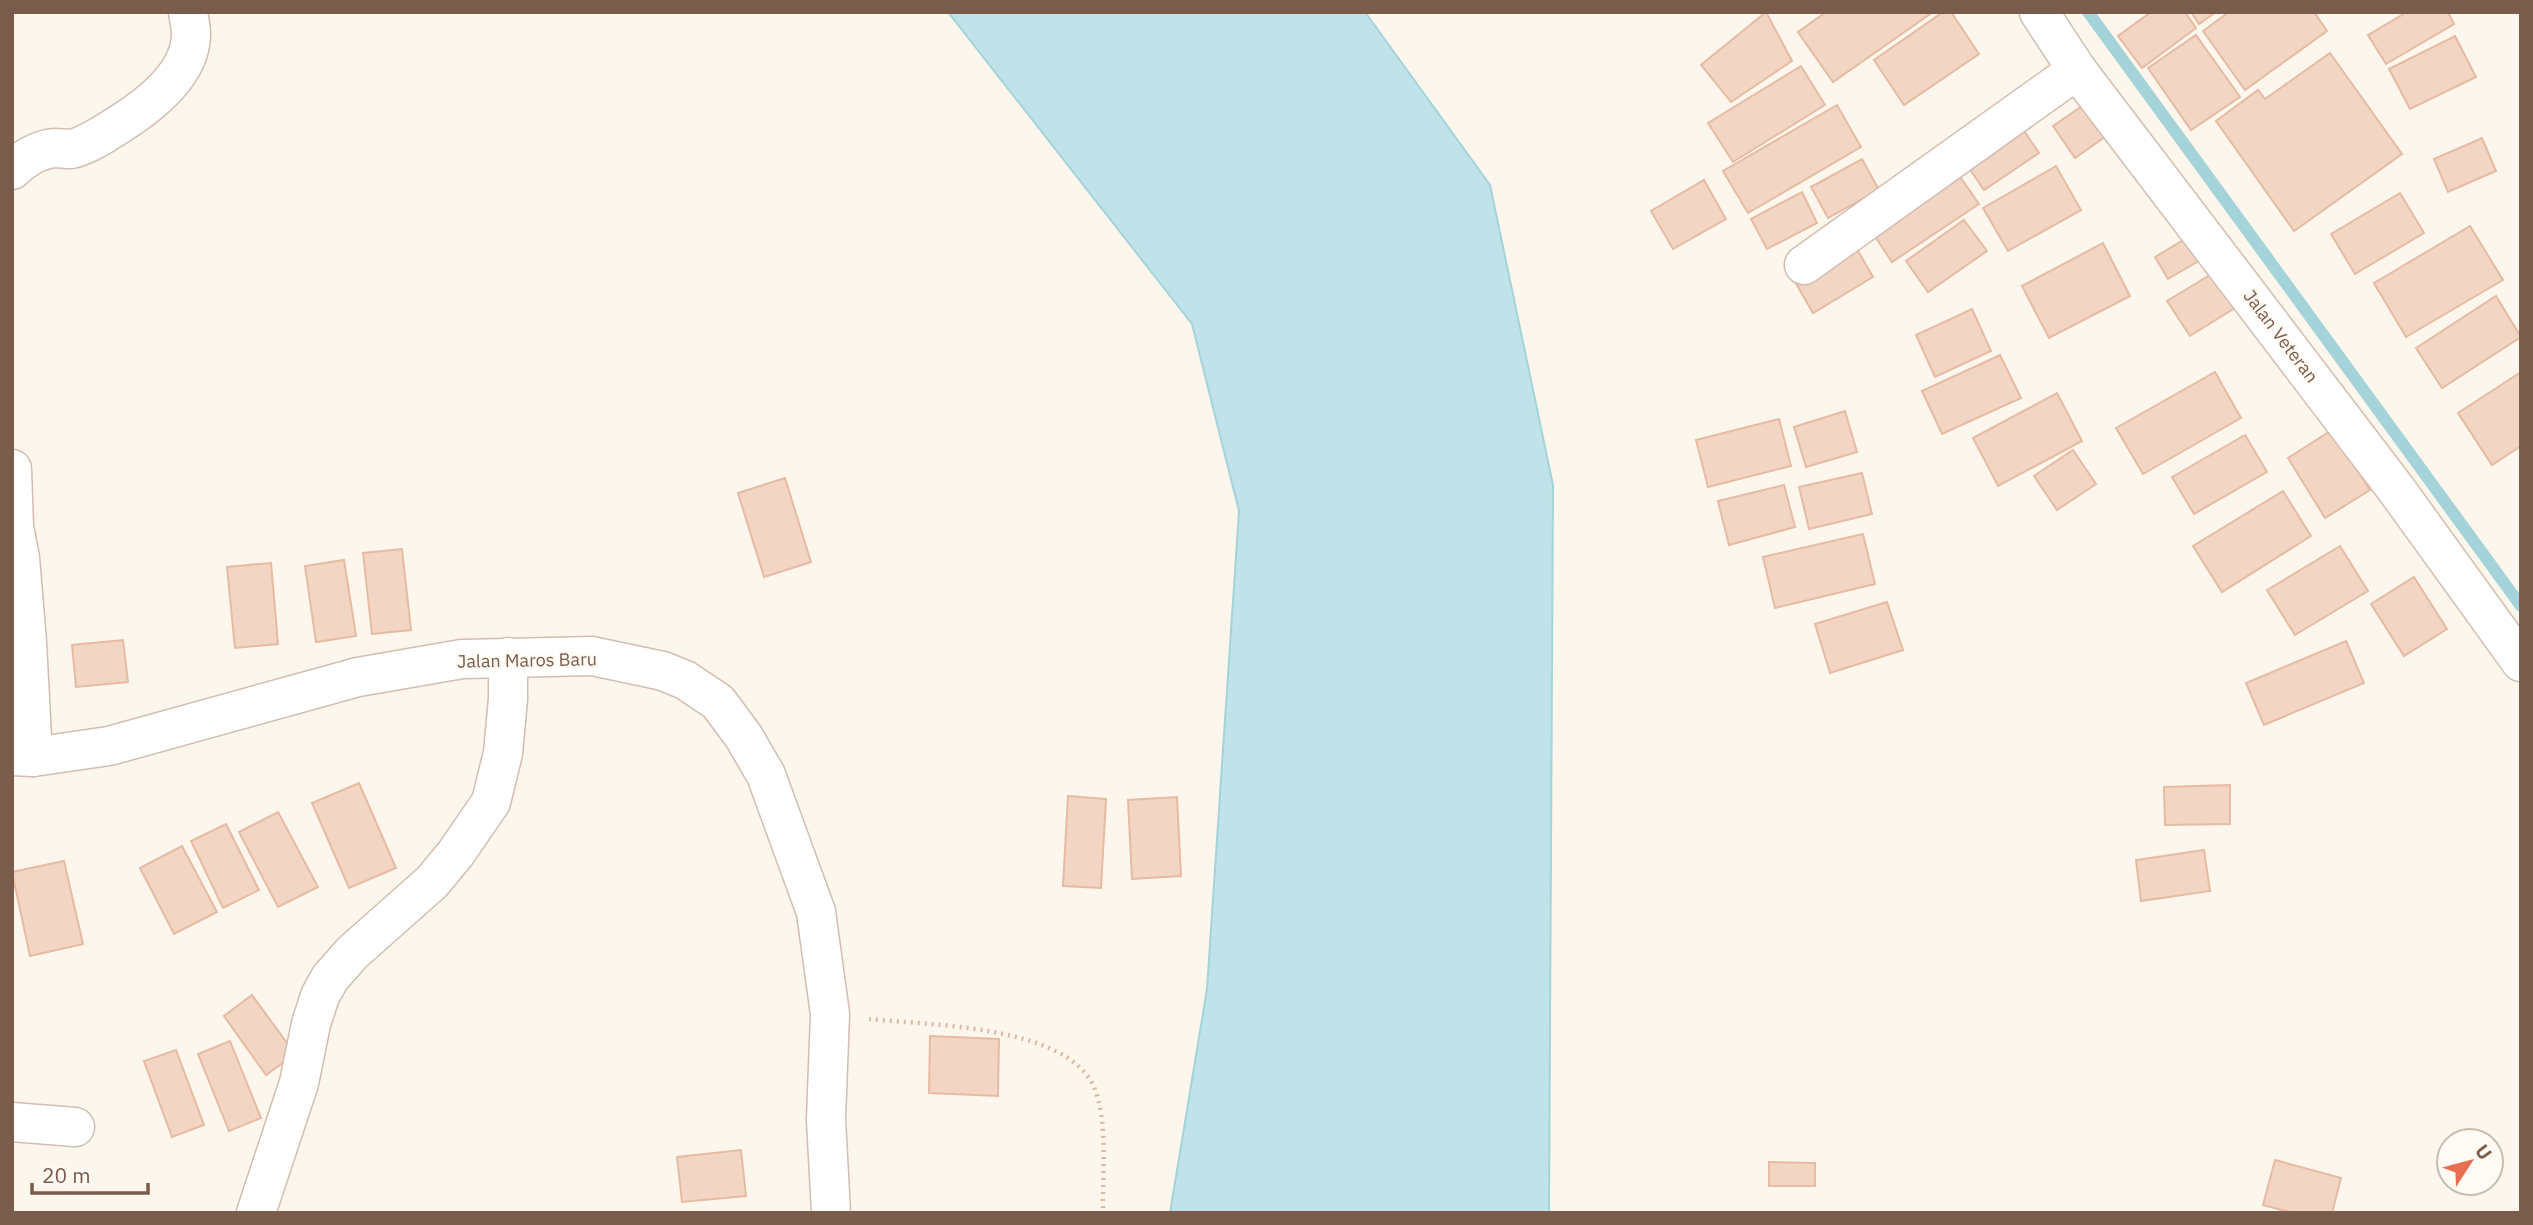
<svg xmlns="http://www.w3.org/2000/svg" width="2533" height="1225" viewBox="0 0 2533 1225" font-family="'IBM Plex Sans',sans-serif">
<rect width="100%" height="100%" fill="#fdf6ec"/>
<path fill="#bfe3e8" stroke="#a5d3da" stroke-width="2" d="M948,12H1365L1490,185L1553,485L1549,1213H1170L1207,989L1239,511L1192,324Z"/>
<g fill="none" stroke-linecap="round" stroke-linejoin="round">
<path stroke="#a5d3da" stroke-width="12" d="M2088,12L2521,606"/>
</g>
<g fill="#f3d5c3" stroke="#e6bba3" stroke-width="2">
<path d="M1766,12L1792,61L1731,102L1701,65Z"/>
<path d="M1826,12H1933L1833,82L1798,32Z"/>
<path d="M1943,12H1951L1979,54L1904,105L1874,60Z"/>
<path d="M2151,12H2185L2196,28L2142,68L2118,36Z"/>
<path d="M2191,12H2216L2199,24Z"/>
<path d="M2229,12H2314L2327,31L2245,90L2203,31Z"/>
<path d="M2407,12H2448L2454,24L2386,64L2368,35Z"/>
<path d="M2196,35L2240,97L2191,130L2148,68Z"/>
<path d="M2455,36L2476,77L2410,109L2389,69Z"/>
<path d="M2330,53L2402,154L2294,231L2216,121L2258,90L2265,99Z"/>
<path d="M1801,66L1825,105L1733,162L1708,123Z"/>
<path d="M2094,98L2116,129L2075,158L2053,126Z"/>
<path d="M1837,105L1861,147L1748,213L1723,171Z"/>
<path d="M2018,122L2039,153L1984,190L1963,159Z"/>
<path d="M2482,138L2496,171L2448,192L2434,159Z"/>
<path d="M1862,159L1879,190L1828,218L1811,187Z"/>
<path d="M2056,166L2081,210L2008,251L1983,208Z"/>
<path d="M1954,168L1979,204L1892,262L1868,226Z"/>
<path d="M1704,180L1726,219L1673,249L1651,211Z"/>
<path d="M1802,192L1817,223L1767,249L1751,219Z"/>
<path d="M2400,193L2424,233L2355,274L2331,234Z"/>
<path d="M1964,220L1987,251L1928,292L1906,261Z"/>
<path d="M2470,226L2503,280L2406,337L2374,283Z"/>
<path d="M2195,233L2209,255L2168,279L2155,257Z"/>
<path d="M2103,243L2130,296L2049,338L2022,286Z"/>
<path d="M1854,244L1873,277L1813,313L1794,280Z"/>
<path d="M2213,273L2235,308L2190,336L2167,301Z"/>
<path d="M2496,296L2521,337L2442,388L2416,348Z"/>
<path d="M1972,309L1991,351L1935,377L1916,335Z"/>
<path d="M2000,355L2021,398L1942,434L1922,391Z"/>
<path d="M2215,372L2241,418L2143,474L2116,428Z"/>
<path d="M2521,372V446L2492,465L2458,413Z"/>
<path d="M2057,393L2082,441L1998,486L1973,438Z"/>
<path d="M1845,411L1857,452L1806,467L1794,427Z"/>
<path d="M1779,419L1791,466L1708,487L1696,440Z"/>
<path d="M2332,430L2370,490L2325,518L2288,458Z"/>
<path d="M2245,435L2267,472L2194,514L2172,477Z"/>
<path d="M2073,450L2096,484L2057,510L2034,476Z"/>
<path d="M1862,473L1872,514L1809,529L1799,487Z"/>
<path d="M785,478L811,562L764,577L738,493Z"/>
<path d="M1784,485L1795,527L1729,545L1718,501Z"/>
<path d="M2283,491L2311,536L2222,592L2193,546Z"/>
<path d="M1863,534L1875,584L1775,608L1763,557Z"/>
<path d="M2340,546L2368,591L2295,635L2267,590Z"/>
<path d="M402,549L411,630L372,634L363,553Z"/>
<path d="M344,560L356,636L316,642L305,566Z"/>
<path d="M271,563L278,644L235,648L227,567Z"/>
<path d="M2414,577L2447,629L2404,656L2371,604Z"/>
<path d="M1887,602L1903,650L1830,673L1815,624Z"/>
<path d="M123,640L128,682L76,687L72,645Z"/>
<path d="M2346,641L2364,683L2264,725L2246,683Z"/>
<path d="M359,783L396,868L349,888L312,803Z"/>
<path d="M2230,785V824L2165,825L2164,787Z"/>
<path d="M1068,796L1106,799L1101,888L1063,886Z"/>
<path d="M1177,797L1181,876L1132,879L1128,800Z"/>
<path d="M278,812L318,887L278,907L239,832Z"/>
<path d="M226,824L259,890L223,908L191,841Z"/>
<path d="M182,846L217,912L174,934L140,868Z"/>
<path d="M2204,850L2210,891L2141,901L2136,860Z"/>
<path d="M64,861L83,944L30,956L12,872Z"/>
<path d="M252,995L295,1054L266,1075L224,1016Z"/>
<path d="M930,1036L999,1039L998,1096L929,1093Z"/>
<path d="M230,1041L261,1118L229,1131L198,1054Z"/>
<path d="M176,1050L204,1125L172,1137L144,1061Z"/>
<path d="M741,1150L746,1196L682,1202L677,1157Z"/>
<path d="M2275,1160L2341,1178L2332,1213H2293L2263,1205Z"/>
<path d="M1769,1162L1815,1163V1186H1769Z"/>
</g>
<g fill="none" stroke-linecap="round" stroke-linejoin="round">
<g stroke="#d1beb0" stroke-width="41">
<g id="minor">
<path d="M2039,12L2077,70L2396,489L2521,662"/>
<path d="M12,170C23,159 39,149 55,148C60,148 66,149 71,149C86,146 102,135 115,127C146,108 191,75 191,34C191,27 189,19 188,12"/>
<path d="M1804,265L2077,70"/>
<path d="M12,469L14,527L20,558L27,642L33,757"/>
<path d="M12,756L33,757L109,746L358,677L462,659L592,656L663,671L685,680L718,702L744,737L766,775L816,912L830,1014L826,1119L831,1213"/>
<path d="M12,1122L75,1127"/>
<path d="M256,1213L299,1083L311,1024L320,996L330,978L352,953L432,882L456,853L491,802L503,753L508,699V657"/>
</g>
</g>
<path stroke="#d9b8a5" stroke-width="4.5" stroke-dasharray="2 5" stroke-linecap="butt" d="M869,1019C927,1025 1064,1025 1093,1085C1109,1118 1102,1176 1103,1213"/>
<use href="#minor" stroke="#fff" stroke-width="38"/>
</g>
<g text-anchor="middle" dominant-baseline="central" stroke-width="5" stroke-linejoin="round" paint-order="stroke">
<g font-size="18" fill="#7a5c4d" stroke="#fffaf3">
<text transform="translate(2281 336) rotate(53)">Jalan Veteran</text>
<text transform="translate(527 660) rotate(-1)">Jalan Maros Baru</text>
</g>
</g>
<rect width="2533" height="1225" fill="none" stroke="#7a5c4d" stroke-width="28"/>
<g transform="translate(2470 1162) rotate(54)"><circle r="33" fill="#fffaf3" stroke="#cabbb1" stroke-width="2"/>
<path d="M0-5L12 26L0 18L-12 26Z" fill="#e76f51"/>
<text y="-10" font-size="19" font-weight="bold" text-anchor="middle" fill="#7a5c4d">U</text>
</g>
<path d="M32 1183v10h116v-10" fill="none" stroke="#7a5c4d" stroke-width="3.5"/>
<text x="42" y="1183" font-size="21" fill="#7a5c4d" stroke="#fffaf3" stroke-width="5" paint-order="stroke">20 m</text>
</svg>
